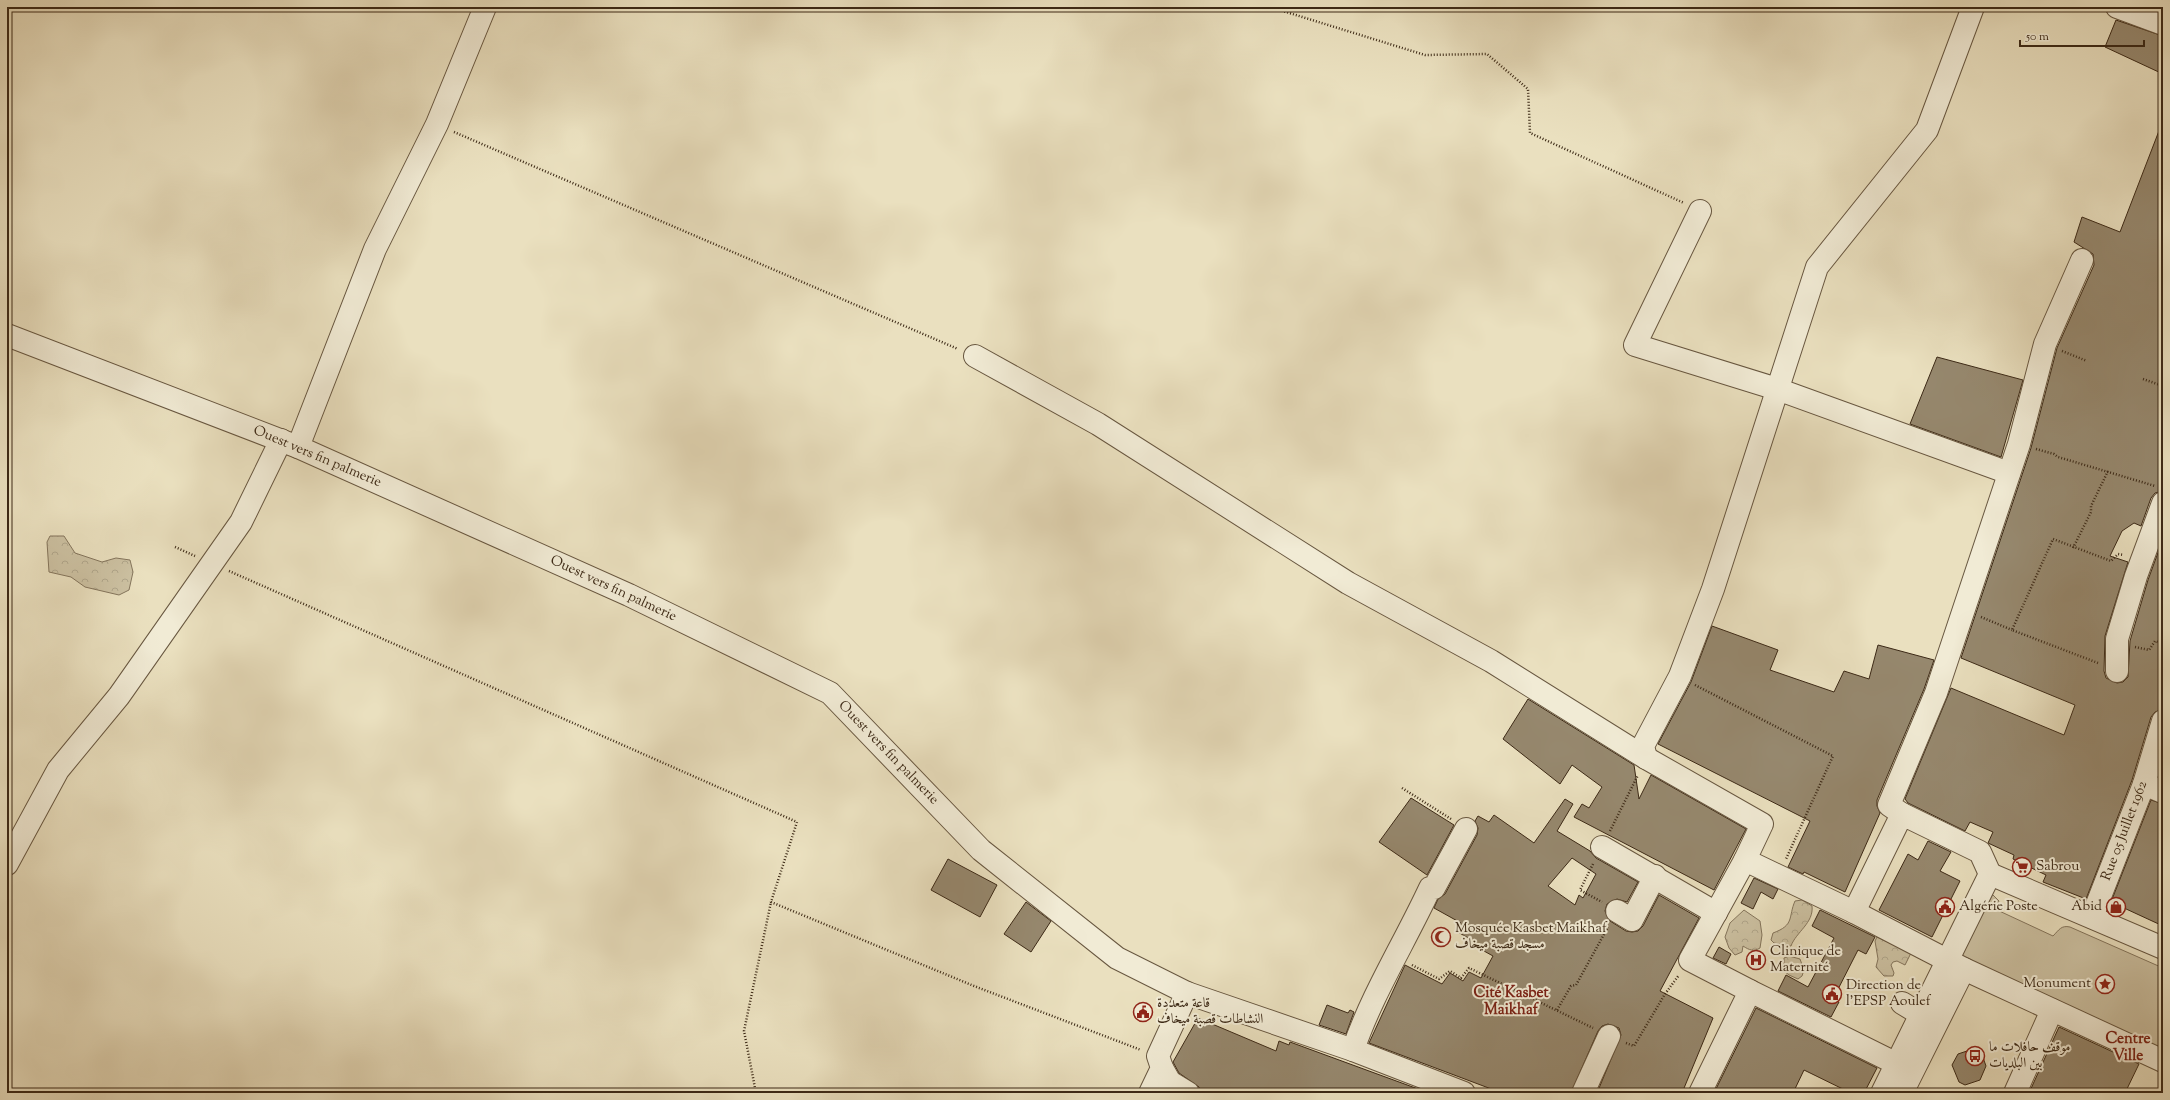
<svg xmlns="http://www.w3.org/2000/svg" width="2170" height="1100" viewBox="0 0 2170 1100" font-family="'Sorts Mill Goudy',Amiri,serif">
<defs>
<pattern id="forest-crowns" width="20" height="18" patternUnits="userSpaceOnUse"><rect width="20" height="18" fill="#ccc1a2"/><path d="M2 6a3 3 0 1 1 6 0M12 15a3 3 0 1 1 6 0" fill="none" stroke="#b0a68b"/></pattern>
</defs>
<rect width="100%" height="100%" fill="#eae0bf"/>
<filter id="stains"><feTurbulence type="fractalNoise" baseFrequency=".005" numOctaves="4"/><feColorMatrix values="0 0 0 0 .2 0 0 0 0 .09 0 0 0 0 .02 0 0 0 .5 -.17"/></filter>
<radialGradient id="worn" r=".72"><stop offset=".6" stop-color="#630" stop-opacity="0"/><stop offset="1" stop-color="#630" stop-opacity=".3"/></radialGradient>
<path fill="#ccc1a2" stroke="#84755c" d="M1988,895H1993L1999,901L1995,909L2053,936C2059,930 2061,925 2070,927L2163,968V1052L1960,958Z"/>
<g fill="url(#forest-crowns)" stroke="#84755c">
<path d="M50,536H64L75,553L102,562L116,558L130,560L133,572L129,590L119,595L85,587L71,577L49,572L47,542Z"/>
<path d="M1802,900L1812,906C1814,923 1796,932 1791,946L1774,943L1771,940L1773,933C1795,925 1788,917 1795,901Z"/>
<path d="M1744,910L1760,921L1762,935L1760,948C1754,952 1749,950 1743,946L1742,952L1735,955L1729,948L1725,937L1730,923Z"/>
<path d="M1877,937L1911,953L1905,965L1897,961L1893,962L1891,965L1894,973L1893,976H1884L1876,967L1878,959L1875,941Z"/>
<path d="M1789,956L1800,959L1804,970L1802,976L1798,979L1789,975L1784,971V958Z"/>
</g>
<g fill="#96886e" stroke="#3c2916" fill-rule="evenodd">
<path d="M2116,20L2163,36V74L2105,47Z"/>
<path d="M2162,123L2163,491L2155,493L2151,498L2141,526L2134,523L2122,531L2110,556L2128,562L2105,636L2104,671L2106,678L2117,683L2123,682L2128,677L2130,641L2148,580L2163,539V709L2155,712L2151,717L2132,780L2086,899L2043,882L2046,875L2013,859L2014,855L1988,843L1993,832L1970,822L1965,831L1908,803L1905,799L1951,688L2064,735L2075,705L1961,658L2031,448L2057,348L2094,265L2093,254L2074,242L2082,217L2120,232Z"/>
<path d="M1937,357L2023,380L2001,457L1910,424Z"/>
<path d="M1712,626L1778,650L1770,670L1834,692L1844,671L1869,679L1878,645L1934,660L1924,689L1877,800V806L1880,813L1845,892L1804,872L1803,874L1788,867L1810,821L1658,744L1691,682Z"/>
<path d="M1528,699L1634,765L1639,799L1651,775L1746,829L1714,890L1574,817L1582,804L1589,808L1602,787L1572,765L1560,784L1503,739Z"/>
<path d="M1411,798L1454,825L1427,875L1379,842Z"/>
<path d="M1565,799L1573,804L1557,831L1590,851L1596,858L1638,882L1627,902L1617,899L1607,904L1605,911L1610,921L1626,931L1632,932L1638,931L1643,926L1659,895L1699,918L1660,991L1713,1018L1682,1093H1597L1621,1035L1619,1028L1608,1024L1602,1026L1598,1031L1571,1093H1502L1369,1043L1405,965L1442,984L1450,973L1463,981L1469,972L1481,978L1493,956L1475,946L1477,943L1456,931L1461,923L1434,908L1438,899L1445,894L1477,835L1478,828L1475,821L1478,816L1489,822L1494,815L1534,843ZM1572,858L1596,874L1583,898L1579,895L1575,905L1548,886Z"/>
<path d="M2151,800L2163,804V926L2111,902Z"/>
<path d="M1928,841L1951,852L1940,871L1960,881L1932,937L1879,910L1908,854L1918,860Z"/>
<path d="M948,859L997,885L980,917L931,890Z"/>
<path d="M1754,878L1778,889L1773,899L1761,892L1753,909L1741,903Z"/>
<path d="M1026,902L1051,921L1031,952L1004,934Z"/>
<path d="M1820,910L1875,937L1866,954L1858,950L1833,999L1839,1002L1831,1017L1778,991L1786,975L1808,987L1834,938L1812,926Z"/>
<path d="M1719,947L1731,954L1726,964L1713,958Z"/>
<path d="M1327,1005L1348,1013L1350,1010L1354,1012L1346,1034L1319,1025Z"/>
<path d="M1756,1008L1877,1068L1864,1093H1851L1804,1070L1793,1093H1714Z"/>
<path d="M1198,1018L1276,1051L1279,1041L1289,1045L1290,1042L1429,1093H1200L1199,1087L1179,1073L1173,1062Z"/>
<path d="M2059,1027L2139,1064L2125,1093H2029Z"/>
<path d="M1973,1049L1981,1052L1986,1066L1980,1080L1965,1085L1959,1082L1952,1065L1958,1054Z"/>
</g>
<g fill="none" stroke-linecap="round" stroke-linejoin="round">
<g stroke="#685740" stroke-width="24">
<g id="minor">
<path d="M2117,7L2163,24"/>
<path d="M1700,211L1635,345L1777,389L2009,473"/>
<path d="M7,335L298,447L629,595L830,693L981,850L1117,958L1187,993L1353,1050L1464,1093"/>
<path d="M975,356L1098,424L1348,583L1491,661L1646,758L1762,824L1745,860L1854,912L1964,969"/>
<path d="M298,447L375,249L437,124L485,7"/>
<path d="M2117,671V639L2136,576L2163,503"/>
<path d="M1646,758L1643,746L1680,676L1713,589L1817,267L1927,130L1973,7"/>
<path d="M2144,784L2163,792"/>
<path d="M1902,814L1889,805L1936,693L2019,444L2045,344L2082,260"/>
<path d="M1602,847L1716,913"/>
<path d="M7,864L58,770L119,696L241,522L281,440"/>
<path d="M1990,874L2163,948"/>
<path d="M1617,911L1632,920L1655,876"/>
<path d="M1854,912L1902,814L1980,852L1990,874"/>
<path d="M2092,917L2144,784L2163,721"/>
<path d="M1750,991L1897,1064"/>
<path d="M1902,1003L1933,1022"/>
<path d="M1353,1050C1372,994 1405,942 1430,888H1434L1466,829"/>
<path d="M1162,1068L1170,1082L1188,1093"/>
<path d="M1150,1093L1162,1068L1158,1056L1187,993"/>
<path d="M1583,1093L1609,1036"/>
<path d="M1700,1093L1750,991L1690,960L1745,860"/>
<path d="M1882,1093L1990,874"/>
<path d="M1902,1093L1964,969L2163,1061"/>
<path d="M2015,1093L2052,1010"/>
</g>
</g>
<g stroke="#3c2916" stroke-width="2.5" stroke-dasharray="1 2" stroke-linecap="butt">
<path d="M1270,7L1425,55L1487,54L1528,89L1530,133L1684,203"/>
<path d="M454,132L958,349"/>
<path d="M2062,351L2087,361"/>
<path d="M2143,379L2163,386"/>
<path d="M2036,449L2054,454L2058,457L2155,486"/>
<path d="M175,547L195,556"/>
<path d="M2073,548L2091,512V506L2108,471"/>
<path d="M229,571L797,822L771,902L974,986L1141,1050"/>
<path d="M1981,617L2012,630"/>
<path d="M2135,647L2149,650L2155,641L2163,644"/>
<path d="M2098,663L2012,630L2053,539L2111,561L2118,554L2124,555"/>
<path d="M1695,685L1833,756L1786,859"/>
<path d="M1402,788L1451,819"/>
<path d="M1610,831L1638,775"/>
<path d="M1593,864L1580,890L1602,902"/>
<path d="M1412,965L1439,979L1450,971L1461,978L1469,968L1593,1028"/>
<path d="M1557,1010L1571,986L1576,985L1608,927"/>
<path d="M1626,1043L1634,1046L1665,994L1679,975"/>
<path d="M756,1093L744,1031L771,902"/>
</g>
<use href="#minor" stroke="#f1ebd5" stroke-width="22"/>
</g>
<defs>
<g id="supermarket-ring" transform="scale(1)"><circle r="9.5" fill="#f1ebd5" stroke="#8f2418" stroke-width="1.5"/><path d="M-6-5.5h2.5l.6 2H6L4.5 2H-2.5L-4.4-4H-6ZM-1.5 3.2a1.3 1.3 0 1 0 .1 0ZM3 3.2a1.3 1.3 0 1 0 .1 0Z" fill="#8f2418"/></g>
<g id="civic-ring" transform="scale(1)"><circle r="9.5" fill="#f1ebd5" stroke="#8f2418" stroke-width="1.5"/><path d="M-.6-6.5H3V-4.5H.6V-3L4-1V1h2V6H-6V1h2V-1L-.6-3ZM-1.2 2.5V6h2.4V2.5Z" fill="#8f2418"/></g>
<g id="shop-ring" transform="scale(1)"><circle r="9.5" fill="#f1ebd5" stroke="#8f2418" stroke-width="1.5"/><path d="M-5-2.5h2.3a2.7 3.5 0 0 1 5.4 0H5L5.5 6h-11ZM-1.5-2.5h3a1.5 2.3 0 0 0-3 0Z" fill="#8f2418"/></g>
<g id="mosque-ring" transform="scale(1)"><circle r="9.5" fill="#f1ebd5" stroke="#8f2418" stroke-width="1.5"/><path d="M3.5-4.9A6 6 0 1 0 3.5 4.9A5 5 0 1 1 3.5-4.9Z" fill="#8f2418"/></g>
<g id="hospital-ring" transform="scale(1)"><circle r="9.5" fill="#f1ebd5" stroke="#8f2418" stroke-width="1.5"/><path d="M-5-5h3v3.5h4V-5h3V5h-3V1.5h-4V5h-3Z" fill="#8f2418"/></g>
<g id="sight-ring" transform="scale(1)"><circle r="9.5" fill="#f1ebd5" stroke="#8f2418" stroke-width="1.5"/><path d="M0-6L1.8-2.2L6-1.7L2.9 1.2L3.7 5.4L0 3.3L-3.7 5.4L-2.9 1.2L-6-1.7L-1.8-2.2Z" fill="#8f2418"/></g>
<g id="bus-ring" transform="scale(1)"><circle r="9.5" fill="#f1ebd5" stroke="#8f2418" stroke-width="1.5"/><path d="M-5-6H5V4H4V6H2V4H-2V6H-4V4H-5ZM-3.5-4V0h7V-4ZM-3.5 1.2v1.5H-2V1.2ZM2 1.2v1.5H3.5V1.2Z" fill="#8f2418"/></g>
</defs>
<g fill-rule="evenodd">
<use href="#supermarket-ring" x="2022" y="867"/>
<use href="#civic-ring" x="1945" y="907"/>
<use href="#shop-ring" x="2116" y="907"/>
<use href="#mosque-ring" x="1441" y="937"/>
<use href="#hospital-ring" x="1756" y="960"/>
<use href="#sight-ring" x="2105" y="984"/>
<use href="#civic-ring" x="1832" y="994"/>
<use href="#civic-ring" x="1143" y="1012"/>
<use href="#bus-ring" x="1975" y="1056"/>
</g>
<g text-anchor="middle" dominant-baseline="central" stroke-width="4" stroke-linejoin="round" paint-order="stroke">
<g font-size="14" fill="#3c2916" stroke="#f1ebd5">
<text transform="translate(317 457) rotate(23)">Ouest vers fin palmerie</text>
<text transform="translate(613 589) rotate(25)">Ouest vers fin palmerie</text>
<text transform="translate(888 753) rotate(46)">Ouest vers fin palmerie</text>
<text transform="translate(2125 831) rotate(-69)">Rue 05 Juillet 1962</text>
</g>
<g font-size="14" fill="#3c2916" stroke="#f1ebd5" text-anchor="start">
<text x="2036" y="867">Sabrou</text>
<text x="1959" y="907">Algérie Poste</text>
<text x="2102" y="907" text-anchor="end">Abid</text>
<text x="1455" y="929">Mosquée Kasbet Maikhaf<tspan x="1455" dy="16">مسجد قصبة ميخاف</tspan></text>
<text x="1770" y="952">Clinique de<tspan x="1770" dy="16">Maternité</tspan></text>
<text x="2091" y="984" text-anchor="end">Monument</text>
<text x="1846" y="986">Direction de<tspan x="1846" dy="16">l'EPSP Aoulef</tspan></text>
<text x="1157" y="1004">قاعة متعددة<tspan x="1157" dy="16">النشاطات قصبة ميخاف</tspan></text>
<text x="1989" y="1048">موقف حافلات ما<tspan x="1989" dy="16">بين البلديات</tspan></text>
</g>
<g font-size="15" font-weight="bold" fill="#7a1f14" stroke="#f1ebd5">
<text x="1511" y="993">Cité Kasbet<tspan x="1511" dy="17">Maikhaf</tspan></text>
<text x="2128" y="1039">Centre<tspan x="2128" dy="17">Ville</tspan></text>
</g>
</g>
<rect width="2170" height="1100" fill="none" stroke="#eae0bf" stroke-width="24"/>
<rect x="8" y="8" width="2154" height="1084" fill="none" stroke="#3c2916" stroke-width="2"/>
<rect x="12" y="12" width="2146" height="1076" fill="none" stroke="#3c2916"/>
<path d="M2020 40v6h124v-6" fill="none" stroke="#3c2916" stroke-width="2"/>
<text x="2026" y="40" font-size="12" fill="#3c2916" stroke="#f1ebd5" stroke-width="3" paint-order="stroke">50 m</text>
<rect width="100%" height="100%" filter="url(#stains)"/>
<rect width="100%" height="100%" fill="url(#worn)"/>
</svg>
